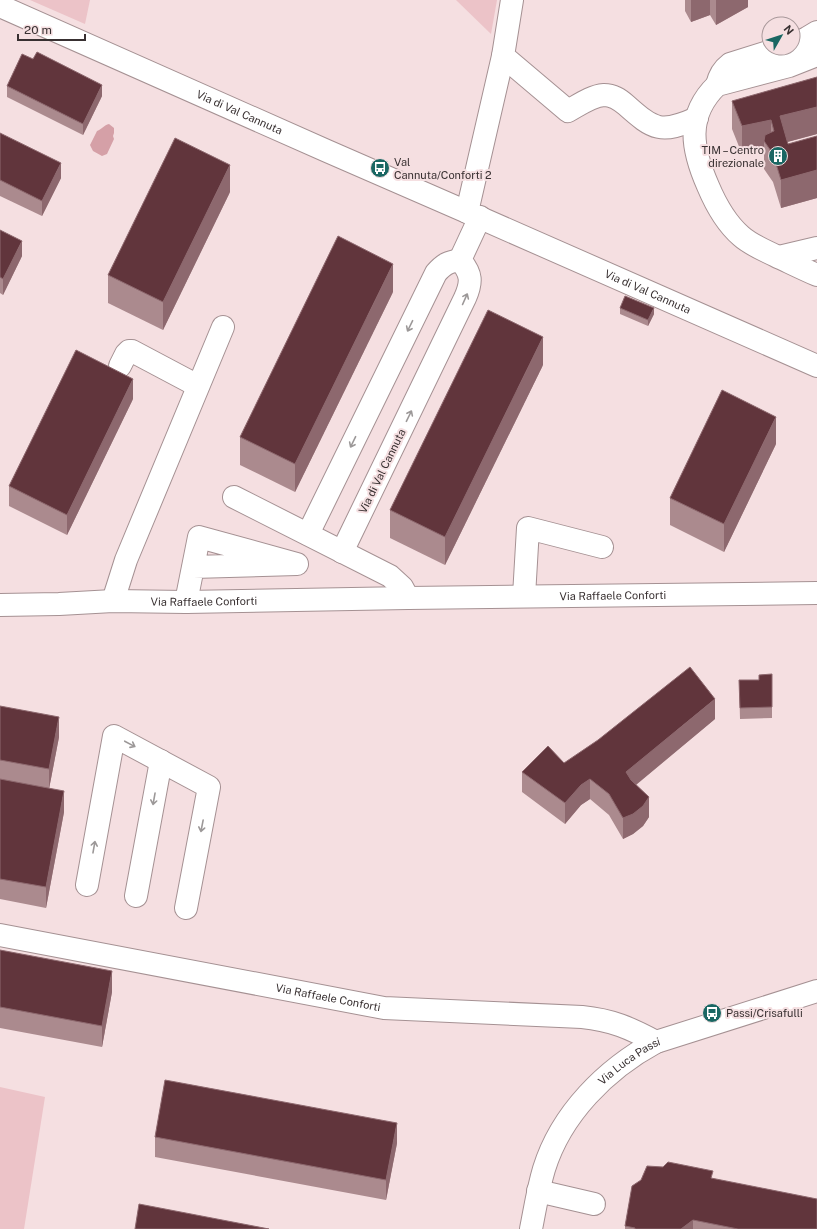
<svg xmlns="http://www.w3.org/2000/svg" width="817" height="1229" viewBox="0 0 817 1229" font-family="'Public Sans',sans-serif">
<rect width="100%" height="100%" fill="#f5dfe1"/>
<g fill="#ecc3c8">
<path d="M30,0H90L85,24Z"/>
<path d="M456,0H497L491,34Z"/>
<path d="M0,1087L45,1097L24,1229H0Z"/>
</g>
<path fill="#d5a0a7" d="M109,124L114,128V133L113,136L114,139L107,154L102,156L93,151L90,145L97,131C102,129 104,125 109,124Z"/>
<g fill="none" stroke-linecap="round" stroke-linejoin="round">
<g stroke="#a59193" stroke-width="24">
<g id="minor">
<path d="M512,0L503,56L568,111C579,105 591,96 604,95C613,95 619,99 626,105C654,130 661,134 697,118"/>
<path id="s1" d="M0,6L327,151L467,212L817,366"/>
<path d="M793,45L807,38L817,32"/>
<path d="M817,55L789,66L717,85C685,116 692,150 708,186C716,205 726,223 741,236C751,245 764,250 776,256C789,262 803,269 817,275"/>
<path d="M717,85C719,76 722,70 730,64L781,48"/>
<path d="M467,212L503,56"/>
<path d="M779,257L817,248"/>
<path d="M460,260L480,217"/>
<path d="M120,366L126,354L129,351H132L198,386"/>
<path d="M234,497L390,576L402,587L408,598"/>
<path d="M308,534L436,273C444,264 448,262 460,260C472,274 472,282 465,298L342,552"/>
<path d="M524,596L528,528L602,547"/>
<path d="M113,601L126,560L223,327"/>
<path d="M186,602L199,537L297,564L193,567"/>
<path id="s2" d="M0,605L59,604L113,601L186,602L408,598L817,593"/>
<path d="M87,885L114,736L209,787L186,908"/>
<path d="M136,896L161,761"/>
<path id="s3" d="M0,935L384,1008L582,1017C612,1020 630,1028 656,1042"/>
<path d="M538,1191L594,1204"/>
<path id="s4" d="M531,1229C535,1209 538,1189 544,1169C561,1114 606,1069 656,1042L817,991"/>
</g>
</g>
<use href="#minor" stroke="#fff" stroke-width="22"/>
</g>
<g fill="#ab8a8e">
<path d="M685,0H748V7L716,25L710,15L691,22L685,11Z"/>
<path d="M817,77V134L787,142L788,144L817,136V198L781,208L773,182L764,169V149L742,154L732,129V101Z"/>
<path d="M7,86L102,96L83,135L7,97Z"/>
<path d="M0,133L61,178L42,216L0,196Z"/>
<path d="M230,192L163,330L108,303V275Z"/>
<path d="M0,230L22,256L3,295L0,293Z"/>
<path d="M393,292L295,492L240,465V437Z"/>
<path d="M620,308L654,314L648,326L620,314Z"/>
<path d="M543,365L445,565L390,538V510Z"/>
<path d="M133,399L67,535L9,506V486Z"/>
<path d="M776,444L724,552L670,525V498Z"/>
<path d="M772,674V718L740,719L739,680H759Z"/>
<path d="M0,706L59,737L49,789L64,812L46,908L0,899Z"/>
<path d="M715,719L636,785L649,817L643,826L633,834L623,839L609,815L590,799L581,805L565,824L522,792V772L564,763Z"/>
<path d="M0,950L112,992L102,1047L0,1028Z"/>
<path d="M155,1137L397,1143L386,1200L155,1157Z"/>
<path d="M713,1179L817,1229H625V1226Z"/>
</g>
<g fill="#8d686e">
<path d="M691,0H710V15L691,22Z"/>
<path d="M716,0H748V7L716,25Z"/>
<path d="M102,85V96L83,135V124Z"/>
<path d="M817,107V134L780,144V116Z"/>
<path d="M771,120V147L764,141V149L742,154V126Z"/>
<path d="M61,163V178L42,216V201Z"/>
<path d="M230,165V192L163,330V302Z"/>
<path d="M817,170V198L781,208V180Z"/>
<path d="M22,241V256L3,295V279Z"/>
<path d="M393,264V292L295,492V464Z"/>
<path d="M654,308V314L648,326V320Z"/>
<path d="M543,337V365L445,565V537Z"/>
<path d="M133,379V399L67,535V515Z"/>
<path d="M776,417V444L724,552V524Z"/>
<path d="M715,699V719L626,793V772Z"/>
<path d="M59,717V737L49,789V769Z"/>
<path d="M590,779V799L581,805L565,824V803L581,785Z"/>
<path d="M64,791V812L46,908V887Z"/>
<path d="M649,797V817L643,826L633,834L623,839V818Z"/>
<path d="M112,971V992L102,1047V1026Z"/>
<path d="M397,1123V1143L386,1200V1180Z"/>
<path d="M693,1220V1229H681Z"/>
</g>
<g fill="#61353c" stroke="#8d686e">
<path d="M37,52L102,85L83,124L7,86L22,54L33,59Z"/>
<path d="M817,77V107L780,116L788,144L817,136V170L781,180L773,154L764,141L765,135L774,131L771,120L742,126L732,101Z"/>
<path d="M0,133L61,163L42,201L0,180Z"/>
<path d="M175,138L230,165L163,302L108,275Z"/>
<path d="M0,230L22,241L3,279L0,277Z"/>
<path d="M338,236L393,264L295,464L240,437Z"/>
<path d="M625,296L654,308L648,320L620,308Z"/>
<path d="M488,310L543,337L445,537L390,510Z"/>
<path d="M76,350L133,379L67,515L9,486Z"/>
<path d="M722,390L776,417L724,524L670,498Z"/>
<path d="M690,667L715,699L626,772L631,780L649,797L643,806L633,814L623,818L609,794L590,779L581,785L565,803L522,772L548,746L564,763L598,740Z"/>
<path d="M772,674V707L740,708L739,680H759V675Z"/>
<path d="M0,706L59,717L49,769L0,760Z"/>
<path d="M0,779L64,791L46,887L0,879Z"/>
<path d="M0,950L112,971L102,1026L0,1007Z"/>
<path d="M165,1080L397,1123L386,1180L155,1137Z"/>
<path d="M668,1162L713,1171L711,1178L817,1199V1229H738L693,1220L681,1229H635V1228L625,1226L632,1186L641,1180L647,1166L663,1167Z"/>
<path d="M139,1204L269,1229H135Z"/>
</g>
<defs><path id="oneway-shaft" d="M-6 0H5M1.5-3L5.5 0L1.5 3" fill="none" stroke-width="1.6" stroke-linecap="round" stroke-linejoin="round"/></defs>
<g stroke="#9c9898">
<use href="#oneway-shaft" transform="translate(465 299) rotate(-66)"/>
<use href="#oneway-shaft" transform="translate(410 326) rotate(116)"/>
<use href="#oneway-shaft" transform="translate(409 416) rotate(-64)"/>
<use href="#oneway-shaft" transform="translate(353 442) rotate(116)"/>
<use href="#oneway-shaft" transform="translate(130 744) rotate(28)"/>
<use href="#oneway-shaft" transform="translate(154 799) rotate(100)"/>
<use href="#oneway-shaft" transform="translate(202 826) rotate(101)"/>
<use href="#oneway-shaft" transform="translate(94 847) rotate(-80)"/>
</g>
<defs>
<g id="building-disc" transform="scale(1)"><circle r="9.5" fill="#1a6763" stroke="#f5dfe1"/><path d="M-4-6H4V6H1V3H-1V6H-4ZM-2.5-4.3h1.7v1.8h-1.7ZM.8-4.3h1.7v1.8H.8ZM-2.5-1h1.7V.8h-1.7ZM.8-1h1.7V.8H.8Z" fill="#fff"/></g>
<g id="bus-disc" transform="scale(1)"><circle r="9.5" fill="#1a6763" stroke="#f5dfe1"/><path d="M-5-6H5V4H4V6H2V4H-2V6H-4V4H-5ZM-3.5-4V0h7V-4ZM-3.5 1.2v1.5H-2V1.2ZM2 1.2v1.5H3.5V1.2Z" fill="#fff"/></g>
</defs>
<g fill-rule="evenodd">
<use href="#building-disc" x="778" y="156"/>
<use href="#bus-disc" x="380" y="168"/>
<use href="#bus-disc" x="712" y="1013"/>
</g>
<g text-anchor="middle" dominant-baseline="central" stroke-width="4" stroke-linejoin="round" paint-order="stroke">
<g font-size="11" fill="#383031" stroke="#f5dfe1">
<text stroke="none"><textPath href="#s1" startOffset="262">Via di Val Cannuta</textPath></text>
<text stroke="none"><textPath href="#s1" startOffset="708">Via di Val Cannuta</textPath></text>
<text transform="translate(382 471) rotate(-64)">Via di Val Cannuta</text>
<text stroke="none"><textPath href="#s2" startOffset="613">Via Raffaele Conforti</textPath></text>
<text stroke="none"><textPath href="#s2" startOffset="204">Via Raffaele Conforti</textPath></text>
<text stroke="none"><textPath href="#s3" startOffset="334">Via Raffaele Conforti</textPath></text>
<text stroke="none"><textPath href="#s4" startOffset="202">Via Luca Passi</textPath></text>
</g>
<g font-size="11" fill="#383031" stroke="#f5dfe1" text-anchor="start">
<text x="764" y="150" text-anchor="end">TIM – Centro<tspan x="764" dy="13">direzionale</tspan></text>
<text x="394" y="162">Val<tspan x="394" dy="13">Cannuta/Conforti 2</tspan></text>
<text x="726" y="1013">Passi/Crisafulli</text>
</g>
</g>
<g transform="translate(781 36) rotate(51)"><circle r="19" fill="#f5dfe1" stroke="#a9999b"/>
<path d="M0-3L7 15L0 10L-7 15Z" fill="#1a6763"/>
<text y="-6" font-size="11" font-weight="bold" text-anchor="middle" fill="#383031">N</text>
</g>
<path d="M18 34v6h67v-6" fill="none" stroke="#383031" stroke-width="2"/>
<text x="24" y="34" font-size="12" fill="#383031" stroke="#f5dfe1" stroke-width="3" paint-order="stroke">20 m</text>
</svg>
